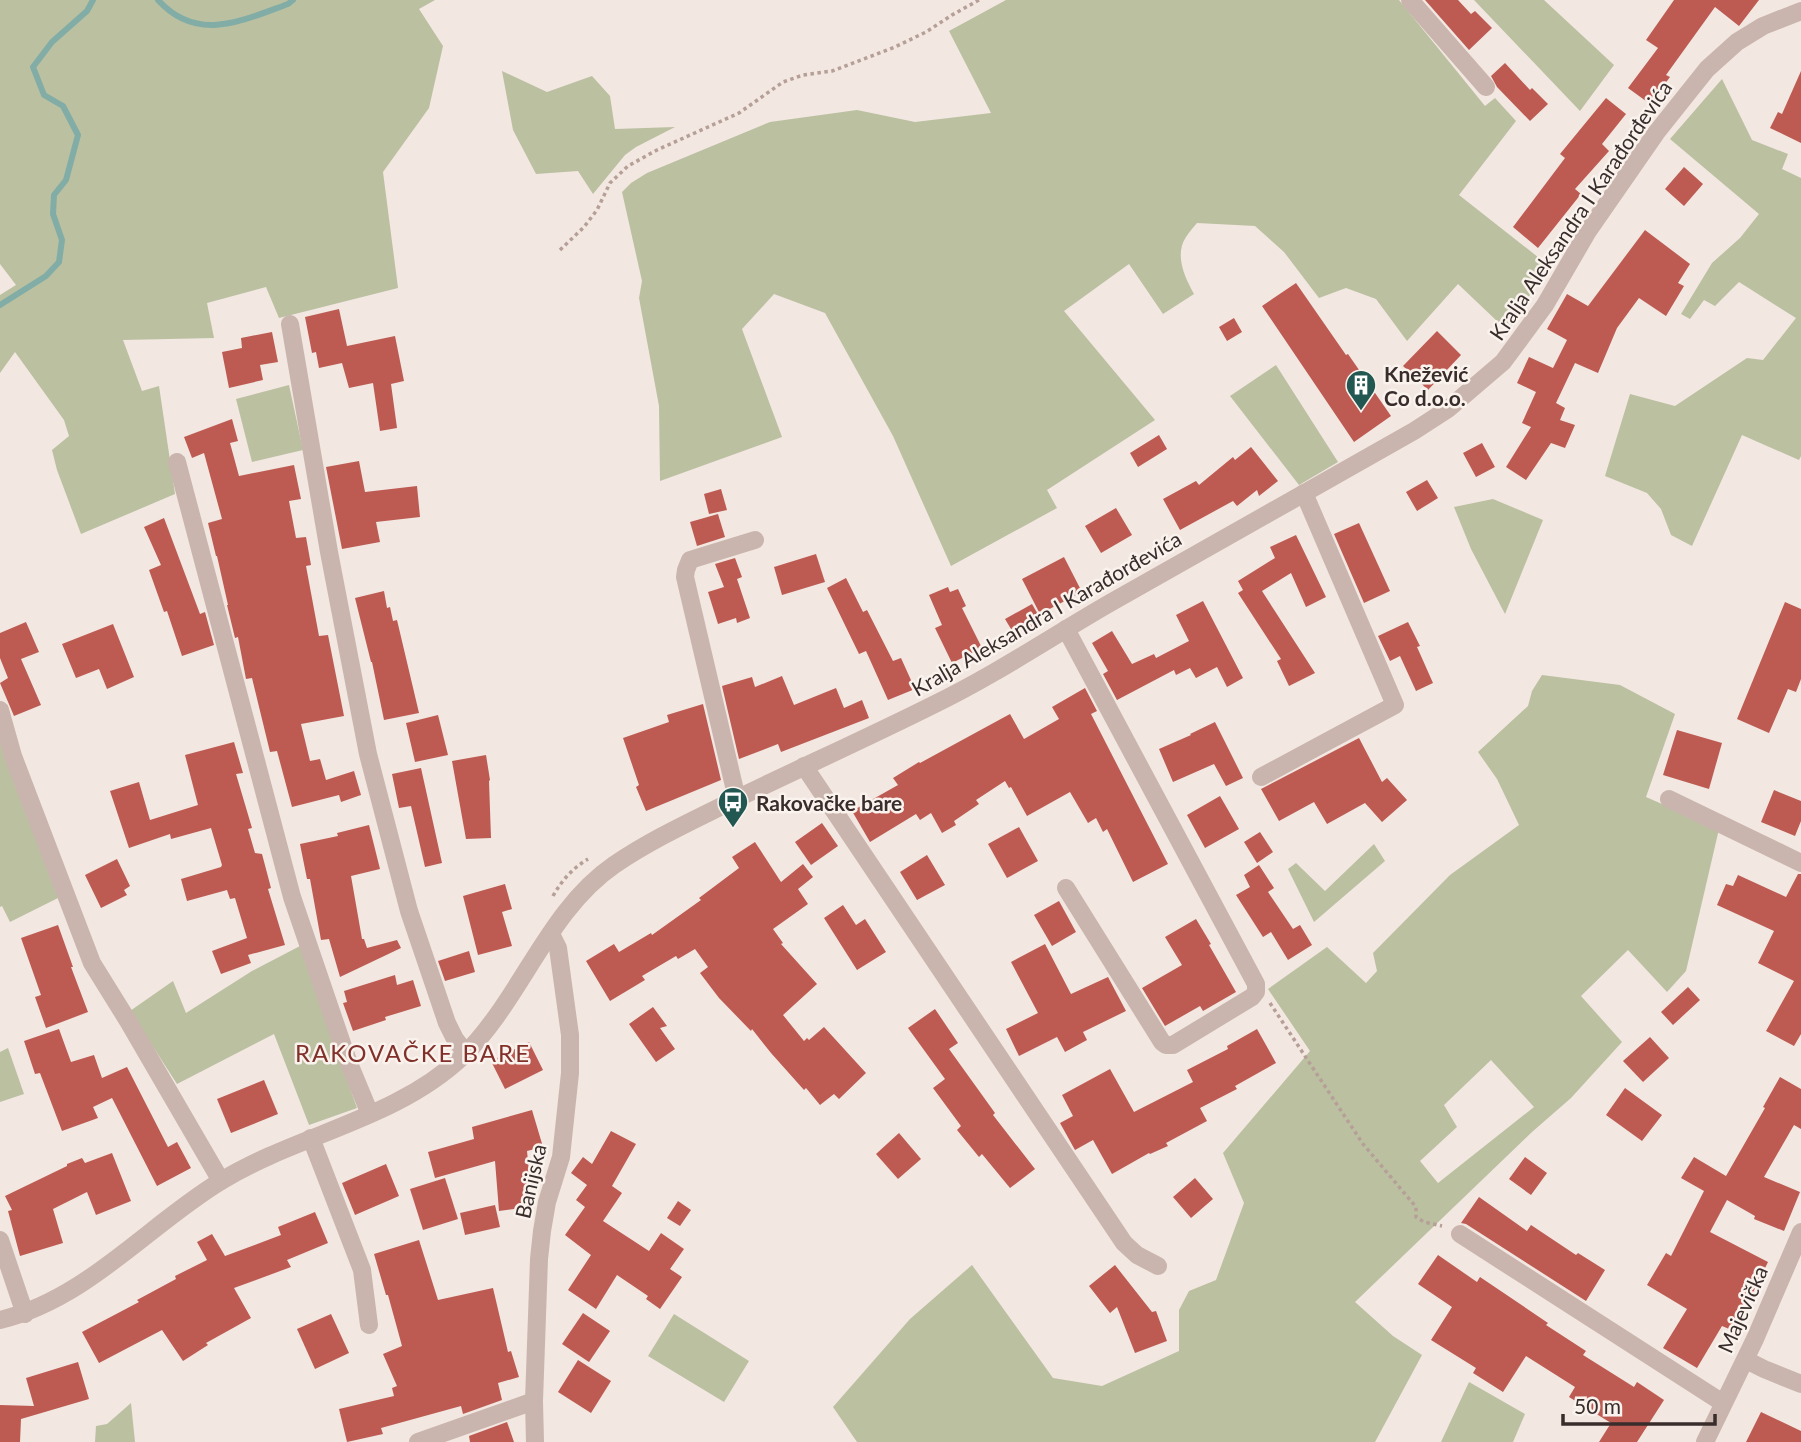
<svg xmlns="http://www.w3.org/2000/svg" width="1801" height="1442" viewBox="0 0 1801 1442" font-family="Lato,sans-serif">
<rect width="100%" height="100%" fill="#f2e7e1"/>
<g fill="#bbc0a1" fill-rule="evenodd">
<path d="M0,0H435L419,9L443,46L429,108L383,172L398,288L279,318L266,287L207,303L214,338L123,340L142,391L159,386L175,494L81,534L57,470L52,450L69,436L64,420L15,352L0,373V295L16,285L0,264Z"/>
<path d="M1006,0H1399L1485,106L1495,98L1516,121L1459,195L1548,265L1509,330L1498,322L1458,284L1407,341L1376,299L1346,288L1319,298L1284,252L1255,226L1197,223C1193,228 1189,232 1186,237C1174,255 1185,278 1194,294L1163,314L1129,264L1064,311L1155,420L1047,490L1057,508L951,566L893,436L825,313L774,294L742,329L782,437L660,481L659,406L639,298L642,281L622,192L631,183L647,173L770,122L857,110L915,122L991,113L949,31Z"/>
<path d="M1474,0H1544L1614,65L1580,111Z"/>
<path d="M502,71L547,92L592,76L610,96L615,129L675,127L636,147L625,155L593,194L578,171L536,174L513,130Z"/>
<path d="M1722,79L1752,140L1788,154L1782,169L1801,178V456L1799,460L1742,435L1692,546L1671,535L1661,509L1647,493L1605,476L1630,394L1675,406L1747,358L1763,360L1796,318L1739,282L1715,306L1704,300L1690,319L1681,314L1712,263L1740,238L1759,214L1670,139Z"/>
<path d="M1276,365L1338,462L1299,485L1230,396Z"/>
<path d="M289,385L303,450L252,462L236,399Z"/>
<path d="M1493,499L1543,520L1505,614L1471,549L1454,507Z"/>
<path d="M1542,675L1620,685L1675,714L1646,797L1719,829L1686,971L1667,992L1628,950L1581,996L1622,1042L1571,1098L1532,1132L1355,1302L1393,1336L1422,1355L1375,1442H857L833,1407L910,1319L972,1265L1053,1378L1102,1386L1179,1351V1310L1189,1291L1216,1280L1244,1203L1223,1153L1310,1051L1268,989L1327,947L1366,983L1377,971L1373,953L1450,875L1519,825L1497,779L1478,752L1528,706L1532,691ZM1491,1060L1534,1107L1438,1183L1420,1161L1457,1127L1444,1105Z"/>
<path d="M0,741L58,898L10,922L2,906L0,907Z"/>
<path d="M1374,844L1385,861L1314,922L1288,869L1296,863L1325,891Z"/>
<path d="M300,946L357,1108L309,1125L274,1034L177,1084L130,1011L173,981L186,1013L252,971Z"/>
<path d="M8,1048L24,1094L0,1102V1052Z"/>
<path d="M674,1314L749,1361L724,1402L648,1356Z"/>
<path d="M1469,1382L1525,1414L1513,1442H1441Z"/>
<path d="M131,1403L135,1442H95L96,1426L107,1424Z"/>
</g>
<g fill="none" stroke-linecap="round" stroke-linejoin="round">
<g stroke="#82ada7" stroke-width="6">
<path d="M158,0C197,43 241,21 288,4L293,0"/>
<path d="M0,305L46,276L59,262L62,240L53,214L54,195L66,180L78,135L63,106L44,95L33,67L52,42L87,11L93,0"/>
</g>
</g>
<g fill="#bd5b53">
<path d="M1425,0H1458L1471,14L1475,11L1492,28L1469,50Z"/>
<path d="M1674,0H1759L1739,26L1715,7L1666,75L1670,77L1650,104L1628,88L1658,48L1646,40Z"/>
<path d="M1505,63L1530,90L1532,88L1548,104L1530,121L1497,87L1491,76Z"/>
<path d="M1801,71V143L1770,128L1778,112L1782,114Z"/>
<path d="M1606,98L1626,114L1602,144L1609,151L1575,189L1581,194L1538,248L1513,227L1565,158L1560,154Z"/>
<path d="M1684,167L1703,184L1684,206L1665,189Z"/>
<path d="M1645,230L1690,264L1678,283L1684,286L1666,316L1639,298L1617,328L1598,373L1575,363L1556,403L1565,408L1560,420L1575,425L1565,448L1551,443L1526,480L1506,467L1531,427L1522,423L1536,392L1517,383L1529,357L1553,368L1567,340L1547,329L1567,294L1588,306Z"/>
<path d="M1296,283L1346,355L1348,354L1391,416L1354,442L1262,306Z"/>
<path d="M339,309L347,346L395,336L404,381L391,384L397,428L380,431L373,383L349,388L342,363L319,368L316,352L312,353L305,317Z"/>
<path d="M1234,318L1242,332L1227,341L1219,327Z"/>
<path d="M1437,331L1461,355L1428,390L1403,366Z"/>
<path d="M272,332L278,362L260,365L263,380L229,388L222,352L242,348L241,338Z"/>
<path d="M232,419L238,441L230,443L239,476L294,465L301,499L289,501L296,538L306,537L311,565L306,566L319,636L328,635L344,716L301,724L310,761L320,759L326,780L354,771L361,795L341,802L339,795L292,807L277,751L270,752L252,678L246,679L238,637L235,638L227,605H228L217,556H216L208,523L222,519L204,453L192,458L184,437Z"/>
<path d="M1159,435L1167,449L1138,467L1130,453Z"/>
<path d="M1482,443L1495,467L1476,477L1463,453Z"/>
<path d="M1251,447L1278,481L1259,496L1257,490L1237,506L1233,501L1180,530L1163,499L1196,481L1199,485L1233,457L1235,460Z"/>
<path d="M359,461L365,492L417,486L420,517L376,522L380,542L342,549L326,467Z"/>
<path d="M1427,480L1438,498L1417,511L1406,492Z"/>
<path d="M721,489L727,510L709,514L704,494Z"/>
<path d="M1116,508L1132,535L1101,553L1085,526Z"/>
<path d="M718,514L725,537L697,546L690,522Z"/>
<path d="M164,518L200,614L205,612L214,645L182,656L167,611L164,612L149,570L161,565L144,527Z"/>
<path d="M1359,523L1390,591L1364,603L1334,534Z"/>
<path d="M1296,535L1326,597L1306,607L1291,573L1262,591L1315,673L1289,686L1277,661L1281,659L1238,593L1243,590L1238,581L1275,558L1270,547Z"/>
<path d="M816,554L825,582L782,595L774,567Z"/>
<path d="M1064,557L1082,592L1040,614L1022,579Z"/>
<path d="M735,558L742,577L737,579L750,618L737,623L736,618L718,624L708,592L724,587L715,564Z"/>
<path d="M846,578L863,612L867,610L893,661L901,658L915,689L888,700L866,651L859,654L827,588Z"/>
<path d="M948,587L950,592L958,589L966,606L962,608L982,648L952,663L935,628L942,625L929,595Z"/>
<path d="M384,591L387,608L390,607L393,621L397,620L419,713L384,720L372,662H371L355,598Z"/>
<path d="M1203,601L1243,678L1227,687L1217,667L1196,678L1190,668L1176,675L1174,670L1117,700L1103,674L1108,671L1092,643L1112,631L1132,664L1154,654L1156,658L1189,641L1176,615Z"/>
<path d="M1785,602L1801,609V679L1796,692L1788,689L1769,733L1737,719Z"/>
<path d="M1032,604L1043,623L1017,639L1005,619Z"/>
<path d="M26,622L39,652L21,659L41,705L14,716L0,683L8,678L0,658V633Z"/>
<path d="M1408,622L1420,646L1417,647L1433,683L1416,691L1400,656L1390,661L1378,636Z"/>
<path d="M113,624L134,677L107,689L99,669L76,678L62,644Z"/>
<path d="M782,676L794,705L836,688L844,708L862,700L869,718L781,752L778,744L739,759L722,686L752,677L755,687Z"/>
<path d="M1085,688L1097,711L1091,714L1168,864L1133,882L1107,829L1103,832L1096,818L1088,823L1070,792L1027,816L1011,787L1009,788L1005,781L976,800L979,804L954,821L956,825L942,833L931,813L920,820L916,814L870,842L852,811L898,785L893,778L919,762L920,763L1010,714L1024,739L1059,719L1052,707Z"/>
<path d="M703,704L721,780L646,811L636,787L639,785L623,738L669,722L667,715Z"/>
<path d="M438,715L448,755L415,762L406,723Z"/>
<path d="M1215,722L1243,778L1226,786L1214,764L1173,782L1159,749L1191,735L1190,734Z"/>
<path d="M1677,730L1722,743L1709,789L1663,775Z"/>
<path d="M1359,738L1382,782L1387,778L1407,800L1382,822L1365,803L1327,824L1314,802L1279,821L1261,789Z"/>
<path d="M234,742L243,773L236,774L252,828L248,829L255,853L262,854L271,888L268,889L285,945L248,955L251,963L221,974L212,951L247,938L235,898L230,899L227,890L187,901L181,879L221,867L222,865L211,828L171,839L170,834L129,848L110,791L139,782L150,820L198,805L185,755Z"/>
<path d="M486,755L490,780L489,781L491,838L466,839L452,761Z"/>
<path d="M421,768L442,863L425,867L411,806L399,808L392,774Z"/>
<path d="M1774,790L1801,801V821L1795,836L1761,822Z"/>
<path d="M1220,796L1239,829L1205,848L1187,815Z"/>
<path d="M822,823L838,846L811,865L795,842Z"/>
<path d="M369,825L380,869L351,876L362,939H364L367,948L397,940L401,948L340,977L329,939L321,940L310,879H307L300,844L338,836L337,833Z"/>
<path d="M1019,827L1038,861L1007,878L988,844Z"/>
<path d="M1260,832L1273,852L1257,863L1244,842Z"/>
<path d="M755,842L781,882L803,864L813,877L798,889L808,904L773,929L783,943L781,944L817,984L783,1015L804,1041L807,1038L809,1040L824,1027L866,1073L839,1099L834,1094L820,1105L806,1088L804,1090L771,1053L752,1029L751,1031L719,998L700,973L708,967L695,949L678,959L676,956L642,976L645,980L610,1001L586,961L614,944L619,952L651,933L652,935L701,900L699,898L739,868L732,857Z"/>
<path d="M927,855L945,885L917,900L900,872Z"/>
<path d="M117,859L130,886L124,890L127,895L101,908L85,875Z"/>
<path d="M1259,865L1274,888L1268,892L1293,929L1300,925L1312,945L1288,960L1271,932L1263,937L1236,895L1250,887L1244,875Z"/>
<path d="M1798,874H1801V1034L1794,1046L1766,1031L1794,981L1758,963L1774,931L1717,905L1726,884L1733,886L1738,875L1786,897Z"/>
<path d="M505,884L512,909L502,912L512,946L478,955L463,896Z"/>
<path d="M1059,901L1076,932L1052,946L1034,915Z"/>
<path d="M843,905L856,925L865,919L886,952L857,970L824,918Z"/>
<path d="M1196,919L1211,944L1209,945L1236,992L1203,1011L1200,1006L1165,1026L1142,988L1182,965L1165,937Z"/>
<path d="M58,925L73,967H71L88,1012L46,1028L35,997L41,995L21,938Z"/>
<path d="M1045,944L1071,994L1108,977L1126,1011L1083,1032L1087,1040L1065,1052L1057,1037L1019,1056L1006,1029L1038,1013L1011,962Z"/>
<path d="M469,951L475,972L445,981L438,961Z"/>
<path d="M395,975L397,985L413,980L421,1006L385,1017L386,1020L353,1031L343,1003L347,1002L344,991Z"/>
<path d="M1688,987L1700,1000L1673,1025L1661,1012Z"/>
<path d="M653,1007L667,1026L660,1028L675,1049L656,1062L629,1024Z"/>
<path d="M935,1009L958,1043L949,1049L995,1113L993,1115L1035,1169L1010,1188L982,1154L979,1157L957,1130L961,1126L933,1088L945,1079L908,1028Z"/>
<path d="M59,1029L71,1062L94,1055L102,1078L127,1067L168,1147L177,1142L191,1168L157,1186L112,1098L93,1107L98,1118L62,1131L40,1073L35,1074L24,1041Z"/>
<path d="M1257,1029L1276,1063L1235,1086L1237,1089L1200,1108L1207,1121L1166,1143L1168,1146L1150,1154L1149,1153L1112,1174L1093,1140L1075,1150L1060,1123L1073,1116L1062,1095L1110,1069L1134,1112L1193,1082L1187,1070L1228,1049L1227,1046Z"/>
<path d="M1650,1037L1669,1058L1643,1082L1623,1061Z"/>
<path d="M529,1042L543,1070L505,1089L491,1061Z"/>
<path d="M1780,1077L1801,1089V1129L1794,1125L1764,1177L1800,1192L1784,1231L1754,1219L1755,1216L1727,1200L1710,1232L1768,1262L1734,1331L1722,1326L1697,1368L1663,1348L1687,1309L1647,1285L1666,1253L1671,1256L1704,1191L1681,1178L1694,1157L1726,1176L1765,1108L1763,1107Z"/>
<path d="M264,1080L278,1114L231,1133L217,1099Z"/>
<path d="M1625,1088L1662,1115L1642,1141L1606,1115Z"/>
<path d="M532,1110L543,1147L527,1151L532,1202L521,1203L522,1208L499,1211L495,1161L435,1178L428,1152L474,1139L472,1127Z"/>
<path d="M611,1131L636,1144L612,1186L622,1193L603,1221L649,1251L661,1233L684,1249L670,1269L682,1277L660,1309L646,1299L648,1296L617,1275L596,1309L568,1290L591,1255L565,1235L585,1207L576,1200L587,1185L571,1173L583,1157L592,1164Z"/>
<path d="M899,1133L921,1159L898,1179L876,1154Z"/>
<path d="M112,1153L131,1201L96,1215L87,1192L53,1209L63,1243L20,1256L8,1211L12,1210L5,1196L67,1166V1164L82,1158L85,1163Z"/>
<path d="M1525,1157L1547,1173L1531,1195L1509,1179Z"/>
<path d="M386,1164L399,1196L355,1215L342,1183Z"/>
<path d="M445,1178L458,1219L423,1230L410,1189Z"/>
<path d="M1195,1178L1213,1199L1191,1218L1173,1197Z"/>
<path d="M1479,1197L1527,1231L1531,1225L1576,1255L1578,1253L1605,1270L1586,1301L1466,1224L1461,1223Z"/>
<path d="M678,1201L691,1210L680,1226L667,1218Z"/>
<path d="M495,1205L500,1227L465,1235L460,1213Z"/>
<path d="M315,1212L328,1243L287,1260L291,1267L234,1288L251,1318L206,1343L208,1345L183,1361L162,1330L99,1363L82,1332L139,1302L137,1300L176,1279L175,1276L207,1260L197,1242L212,1234L225,1256L281,1235L278,1227Z"/>
<path d="M419,1240L438,1300L493,1288L508,1352L511,1351L519,1377L498,1383L502,1400L463,1414L461,1406L381,1428L383,1434L347,1442L339,1409L394,1396L392,1388L397,1386L383,1354L402,1346L388,1295H386L374,1254Z"/>
<path d="M1438,1255L1477,1282L1480,1277L1548,1323L1546,1325L1586,1351L1583,1355L1634,1387L1637,1382L1664,1400L1637,1442H1599L1611,1423L1569,1397L1575,1387L1526,1356L1503,1392L1473,1373L1476,1368L1431,1340L1452,1307L1418,1284Z"/>
<path d="M1115,1265L1152,1312L1156,1311L1167,1341L1135,1353L1117,1307L1110,1313L1089,1286Z"/>
<path d="M583,1313L610,1331L589,1362L562,1344Z"/>
<path d="M331,1314L349,1353L315,1369L297,1329Z"/>
<path d="M578,1360L611,1381L591,1413L558,1392Z"/>
<path d="M78,1362L89,1399L21,1419L20,1442H0V1405L34,1406L26,1378Z"/>
<path d="M1761,1412L1801,1431V1442H1746Z"/>
<path d="M507,1422L514,1442H470L469,1436Z"/>
</g>
<g fill="none" stroke-linecap="round" stroke-linejoin="round">
<g stroke="#b59f97" stroke-width="3.5" stroke-dasharray="3.5 3.5" stroke-linecap="butt">
<path d="M560,250L584,227L597,210L610,183L628,166L657,150L739,113L783,82L803,75L832,71L895,47L926,32L952,15L979,0"/>
<path d="M553,896C562,880 573,868 588,859"/>
<path d="M1270,1003L1363,1144L1416,1207V1217L1424,1222L1442,1226"/>
</g>
<g stroke="#c9b5ad" stroke-width="18">
<path d="M1410,0L1486,87"/>
<path d="M290,324L329,552L368,754L409,911L447,1023L455,1039L466,1053"/>
<path d="M177,462L292,897L348,1061L370,1114"/>
<path d="M1066,629L1256,984V992L1252,997L1173,1045H1166L1162,1042L1066,888"/>
<path d="M0,710L13,756L92,963L128,1021L221,1181"/>
<path d="M804,766L1124,1243L1137,1255L1158,1266"/>
<path d="M1261,777L1395,705L1304,493"/>
<path d="M737,799L685,577L686,570L690,560L755,540"/>
<path d="M1669,799L1801,863"/>
<path d="M311,1138L362,1270L369,1325"/>
<path d="M1460,1234L1723,1403"/>
<path d="M0,1240L25,1314"/>
<path d="M0,1320C87,1299 147,1226 221,1181C298,1134 395,1120 462,1057C521,1000 547,911 614,865C652,839 694,820 734,800C800,768 867,738 933,705C995,675 1051,637 1110,603C1211,545 1313,489 1414,431L1448,409L1503,362L1545,305L1588,231L1656,133L1707,69L1737,42L1763,26L1801,11"/>
<path d="M1746,1360L1764,1369L1801,1384"/>
<path d="M418,1442L534,1401"/>
<path d="M535,1442L534,1401L539,1259L542,1231L547,1202L561,1157L570,1073V1035L558,948L551,934"/>
<path d="M1705,1442L1755,1339L1801,1232"/>
</g>
</g>
<defs>
<g id="building-pin" transform="scale(1.575)"><path d="M0 17L-7.5 6A9.5 9.5 0 1 1 7.5 6Z" fill="#235751" stroke="#f9f2ed"/><path d="M-4-6H4V6H1V3H-1V6H-4ZM-2.5-4.3h1.7v1.8h-1.7ZM.8-4.3h1.7v1.8H.8ZM-2.5-1h1.7V.8h-1.7ZM.8-1h1.7V.8H.8Z" fill="#fff"/></g>
<g id="bus-pin" transform="scale(1.575)"><path d="M0 17L-7.5 6A9.5 9.5 0 1 1 7.5 6Z" fill="#235751" stroke="#f9f2ed"/><path d="M-5-6H5V4H4V6H2V4H-2V6H-4V4H-5ZM-3.5-4V0h7V-4ZM-3.5 1.2v1.5H-2V1.2ZM2 1.2v1.5H3.5V1.2Z" fill="#fff"/></g>
</defs>
<g fill-rule="evenodd">
<use href="#building-pin" x="1361" y="385"/>
<use href="#bus-pin" x="733" y="802"/>
</g>
<g text-anchor="middle" dominant-baseline="central" stroke-width="5" stroke-linejoin="round" paint-order="stroke">
<g font-size="21" fill="#382d2b" stroke="#f9f2ed">
<text transform="translate(1580 210) rotate(-56)">Kralja Aleksandra I Karađorđevića</text>
<text transform="translate(1046 613) rotate(-30)">Kralja Aleksandra I Karađorđevića</text>
<text transform="translate(530 1181) rotate(-77)">Banijska</text>
<text transform="translate(1742 1309) rotate(-66)">Majevička</text>
</g>
<g font-size="21" font-weight="bold" fill="#382d2b" stroke="#f9f2ed" text-anchor="start">
<text x="1384" y="373">Knežević<tspan x="1384" dy="24">Co d.o.o.</tspan></text>
<text x="756" y="802">Rakovačke bare</text>
</g>
<g font-size="24" letter-spacing="2" fill="#81302a" stroke="#f9f2ed">
<text x="413" y="1052">RAKOVAČKE BARE</text>
</g>
</g>
<path d="M1563 1414v10h152v-10" fill="none" stroke="#382d2b" stroke-width="3.5"/>
<text x="1574" y="1414" font-size="21" fill="#382d2b" stroke="#f9f2ed" stroke-width="5" paint-order="stroke">50 m</text>
</svg>
